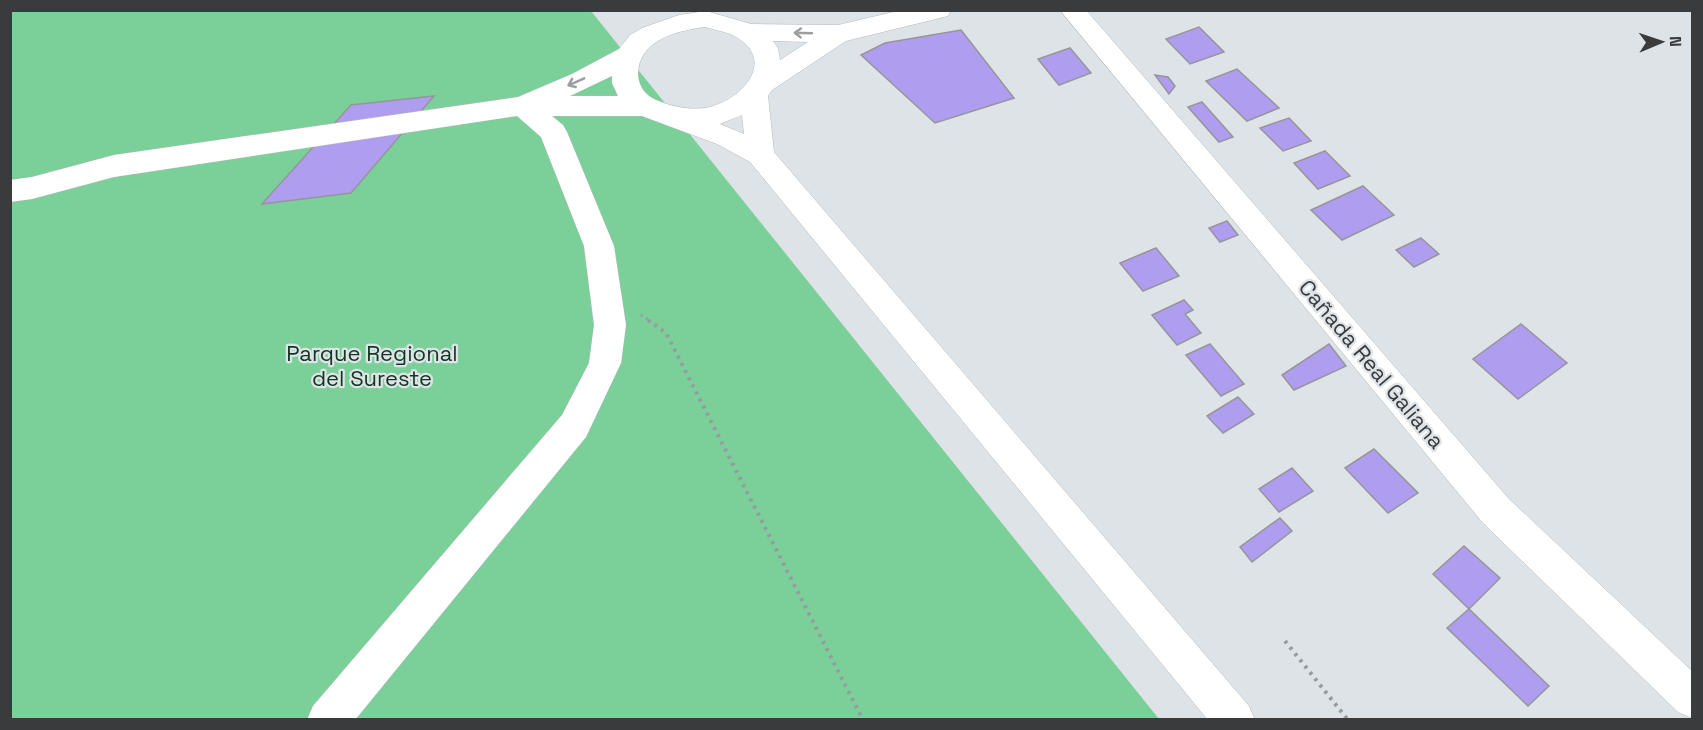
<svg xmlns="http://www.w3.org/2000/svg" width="1703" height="730" viewBox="0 0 1703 730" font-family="'Space Grotesk',sans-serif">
<rect width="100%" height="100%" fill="#dee3e7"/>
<path fill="#7bd099" d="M10,11H591L1159,719H11Z"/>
<g fill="#af9eef" stroke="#96959b" stroke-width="1.5">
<path d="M1199,27L1224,52L1190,64L1166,39Z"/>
<path d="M961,30L1014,98L935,123L861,55L885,43Z"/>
<path d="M1070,48L1091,73L1059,85L1038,59Z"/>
<path d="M1237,69L1279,108L1247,121L1206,81Z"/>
<path d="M1155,75L1168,77L1175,86L1169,94Z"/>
<path d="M434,96L351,193L262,204L351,105Z"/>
<path d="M1202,102L1233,137L1219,142L1188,107Z"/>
<path d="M1289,118L1311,141L1283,151L1260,128Z"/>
<path d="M1325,151L1350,176L1318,189L1294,163Z"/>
<path d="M1363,186L1394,215L1342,240L1311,210Z"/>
<path d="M1227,221L1238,235L1220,242L1209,228Z"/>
<path d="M1421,238L1439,254L1414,267L1396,250Z"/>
<path d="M1156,248L1179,276L1143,291L1120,263Z"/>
<path d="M1184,300L1193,310L1185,314L1201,333L1177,345L1152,315Z"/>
<path d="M1521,324L1567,363L1518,399L1473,359Z"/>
<path d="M1210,344L1244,384L1221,396L1186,355Z"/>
<path d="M1329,344L1346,366L1294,390L1282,375Z"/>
<path d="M1238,397L1254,414L1223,433L1207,416Z"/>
<path d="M1374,449L1418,493L1388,513L1345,468Z"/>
<path d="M1292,468L1313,491L1279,512L1259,489Z"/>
<path d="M1280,518L1292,531L1252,562L1240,547Z"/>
<path d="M1464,546L1500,578L1469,609L1433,574Z"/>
<path d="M1469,609L1549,686L1528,706L1447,628Z"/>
</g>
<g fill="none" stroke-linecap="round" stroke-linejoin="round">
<g stroke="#b4b9bd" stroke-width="1">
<g id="minor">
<path d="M902,10H951L948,16L846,41L772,90L768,96L774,152L1249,706L1255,720H1208L750,162L717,144L642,116H552L563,125L567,132L614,246L626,325L621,363L586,437L355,720H307L313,706L562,415L589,363L594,325L584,246L541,137L517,116L114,177L32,199L10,202V180L32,177L114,155L518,97L572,74L619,49L630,35L642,28L679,15L706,11L751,24L838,25ZM705,27C715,30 728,32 736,37C777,61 742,99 710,107C692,111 672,107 656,100C645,95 639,87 638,75C638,40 676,31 705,27ZM773,41L808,42L780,60L778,48ZM612,76V83L618,96H570ZM742,115L744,134L720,124L722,123Z"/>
<path d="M1060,10H1086L1509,499L1692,671V718L1678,712L1483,523Z"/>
</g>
</g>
<path stroke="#979b9e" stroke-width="3" stroke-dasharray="2 4" stroke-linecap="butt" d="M641,315L650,321"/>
<g stroke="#979b9e" stroke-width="4" stroke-dasharray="3 5" stroke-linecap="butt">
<path d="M648,320L666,333L863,720"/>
<path d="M1285,641L1348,720"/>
</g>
<use href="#minor" fill="#fff" fill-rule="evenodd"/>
</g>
<defs><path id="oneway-shaft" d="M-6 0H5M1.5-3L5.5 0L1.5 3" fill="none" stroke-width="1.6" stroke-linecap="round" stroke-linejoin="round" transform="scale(1.5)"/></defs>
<g stroke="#9c9d9e">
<use href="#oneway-shaft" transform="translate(803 33) rotate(-178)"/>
<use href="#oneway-shaft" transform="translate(576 82) rotate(156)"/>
</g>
<g text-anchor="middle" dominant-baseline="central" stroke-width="4.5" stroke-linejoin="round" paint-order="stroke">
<g font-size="22" fill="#123721" stroke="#dee3e7">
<text x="372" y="353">Parque Regional<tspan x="372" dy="25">del Sureste</tspan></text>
</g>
<g font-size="22" fill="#393b3d" stroke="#dee3e7">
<text transform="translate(1372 364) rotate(50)">Cañada Real Galiana</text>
</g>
</g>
<rect width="1703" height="730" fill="none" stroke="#393b3d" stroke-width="24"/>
<g transform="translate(1661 42) rotate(88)" stroke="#dee3e7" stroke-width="4.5" paint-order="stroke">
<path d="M0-4.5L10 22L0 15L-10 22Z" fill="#393b3d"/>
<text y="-9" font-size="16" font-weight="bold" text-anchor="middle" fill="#393b3d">N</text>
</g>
</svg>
